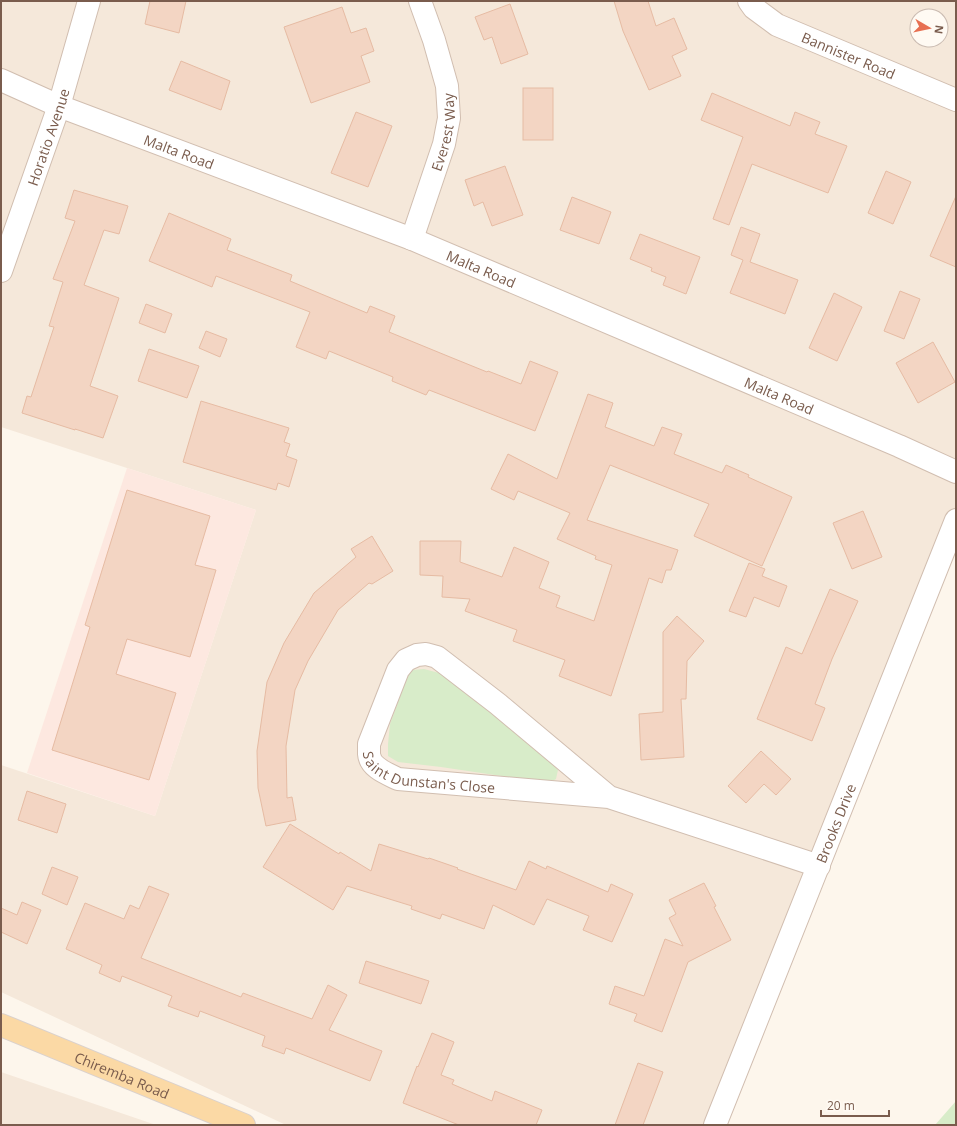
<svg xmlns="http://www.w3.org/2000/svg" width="957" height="1126" viewBox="0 0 957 1126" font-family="'Open Sans',sans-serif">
<rect width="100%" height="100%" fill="#fdf6ec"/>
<g fill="#f5e8da" fill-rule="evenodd">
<path d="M1,1H956V516L714,1125H286L1,992V765L155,816L256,510L1,427ZM917,16H941V40H917Z"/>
<path d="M1,1072L156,1125H1Z"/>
</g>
<path fill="#fde8e0" d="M127,468L256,510L155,816L27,773Z"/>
<g fill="#d8ecc9">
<path d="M424,669L443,674L547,759L558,770L556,779L549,783L441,767L398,762L388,756V744L390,724L397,705L403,682L412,670Z"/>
<path d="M956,1101V1125H935Z"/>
</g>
<g fill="#f3d5c3" stroke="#e6bba3">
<path d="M150,1H186L179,33L145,24Z"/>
<path d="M614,1H648L656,26L674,18L687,49L672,56L681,76L649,90L623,31Z"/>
<path d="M510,4L528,54L501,64L492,37L484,40L475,17Z"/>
<path d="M342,7L351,33L366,28L374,51L361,56L370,82L311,103L284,27Z"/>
<path d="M181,61L230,81L221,110L169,90Z"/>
<rect x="523" y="88" width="30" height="52"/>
<path d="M712,93L790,126L795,112L820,122L815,134L847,146L828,193L752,164L729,225L713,219L743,137L701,120Z"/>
<path d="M356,112L392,126L368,187L331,173Z"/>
<path d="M505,166L523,215L492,226L483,202L474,206L465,180Z"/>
<path d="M886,171L911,182L893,224L868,213Z"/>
<path d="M74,190L128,206L119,234L104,230L84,285L119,298L90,386L118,396L103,438L75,429V430L22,413L27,396L31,397L54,327L49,326L63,282L53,279L75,221L65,218Z"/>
<path d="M956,196V267L930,256Z"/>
<path d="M572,197L611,212L599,244L560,230Z"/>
<path d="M169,213L231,239L227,250L292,275L290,281L367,313L370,306L395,316L389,332L450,357L487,372L488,371L521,384L530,361L558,372L535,431L429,390L426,395L392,381L393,377L329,351L326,359L296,347L310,312L216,276L212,287L149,261Z"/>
<path d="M741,227L760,234L750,262L798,280L785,314L730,293L743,260L731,255Z"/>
<path d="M640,234L700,257L686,294L663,285L666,277L651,271L652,268L630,259Z"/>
<path d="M900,291L920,299L904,339L884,331Z"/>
<path d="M834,293L862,307L837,361L809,348Z"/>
<path d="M146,304L172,314L165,333L139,323Z"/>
<path d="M206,331L227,339L220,357L199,348Z"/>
<path d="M933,342L955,382L918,403L896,363Z"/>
<path d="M149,349L199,366L187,398L138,381Z"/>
<path d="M588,394L613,403L605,427L654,446L662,427L682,434L674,454L722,473L726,465L749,475L748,477L792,497L762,566L694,536L709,504L610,465L587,520L678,550L671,570H666L662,583L649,578L611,696L559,676L565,660L513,641L517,630L465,611L470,599L442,597L443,576L420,575V541H461L460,562L502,577L514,547L549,562L539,588L560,596L556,607L594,621L612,565L595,559L596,556L557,539L570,513L518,491L514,500L491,489L508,454L557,479Z"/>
<path d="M201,401L289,428L284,442L290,444L286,456L297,460L289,487L278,483L276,490L183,462Z"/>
<path d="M127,490L210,516L195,565L216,570L190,657L127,639L116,674L176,693L149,780L52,750L90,627L85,625Z"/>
<path d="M863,511L882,557L852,569L833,523Z"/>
<path d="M372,536L393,571L372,584L369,583L338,610L308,661L295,690L286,746L287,798L292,797L296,820L266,826L258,788L257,751L267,682L284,643L314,593L356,557L351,549Z"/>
<path d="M749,563L765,569L762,576L787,586L779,607L754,597L746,617L729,611Z"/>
<path d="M830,589L858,601L832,659L815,704L825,708L812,741L757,719L786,647L802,654Z"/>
<path d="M677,616L704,641L687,661L686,699H681L684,757L641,760L639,714L663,712V632Z"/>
<path d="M761,751L791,779L776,795L764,784L746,803L728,786Z"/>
<path d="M27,791L66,804L57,833L18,820Z"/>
<path d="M290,824L339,854L340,852L371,871L379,844L428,859L429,858L458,868L457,869L516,890L529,861L546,869L547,866L608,892L611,884L633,894L612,942L583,930L589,916L547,899L534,925L493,905L484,929L442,914L440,919L411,909L412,906L347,886L333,910L263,867Z"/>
<path d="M52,867L78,877L67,905L42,894Z"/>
<path d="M704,883L716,906L714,907L731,940L688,962L662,1032L634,1021L637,1014L609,1004L615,986L644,996L665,939L683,946L669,918L676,914L669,900Z"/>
<path d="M149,886L169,894L141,958L241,997L243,993L312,1019L328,985L347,995L329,1030L382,1051L370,1081L286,1048L284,1054L262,1046L265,1036L200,1011L198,1017L168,1006L172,996L122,976L120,982L99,973L102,965L66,949L85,903L124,919L130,905L139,909Z"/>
<path d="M22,902L41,910L27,944L1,932V908L17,915Z"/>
<path d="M366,961L429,981L421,1004L359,983Z"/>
<path d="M432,1033L454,1042L441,1075L454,1080L452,1084L492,1101L495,1091L542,1110L536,1125H459L403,1103L417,1066L418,1067Z"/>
<path d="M638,1063L663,1072L643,1125H615Z"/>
</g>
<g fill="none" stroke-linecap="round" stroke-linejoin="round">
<g stroke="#d1beb0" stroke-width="24">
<g id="minor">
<path id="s1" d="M749,1L754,8L777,25L956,100"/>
<path id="s2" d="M1,80L59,106L412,239L899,446L956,472"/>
<path id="s3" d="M412,239L444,144L449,118L447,86L434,40L420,1"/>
<path id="s4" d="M1,271L59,106L89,1"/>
<path id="s5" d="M609,797L498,704L437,657L426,654L417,655L406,660L398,670L369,744C369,747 369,751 369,754C370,768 388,774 398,779L609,797L819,866"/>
<path id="s6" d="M715,1125L956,520"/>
</g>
</g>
<g stroke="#dad1cd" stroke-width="24">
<g id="major">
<path id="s7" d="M1,1025L244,1125"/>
</g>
</g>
<use href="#minor" stroke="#fff" stroke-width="22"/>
<use href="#major" stroke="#fbd9a5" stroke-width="22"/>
</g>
<g text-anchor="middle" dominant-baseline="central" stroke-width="3" stroke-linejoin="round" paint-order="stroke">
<g font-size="14" fill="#7a5c4d" stroke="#fffaf3">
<text stroke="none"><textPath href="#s1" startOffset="115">Bannister Road</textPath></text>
<text stroke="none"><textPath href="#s3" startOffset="112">Everest Way</textPath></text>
<text stroke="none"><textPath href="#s4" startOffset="142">Horatio Avenue</textPath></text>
<text stroke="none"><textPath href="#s2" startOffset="192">Malta Road</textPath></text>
<text stroke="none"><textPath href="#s2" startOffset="516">Malta Road</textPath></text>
<text stroke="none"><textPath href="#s2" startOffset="840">Malta Road</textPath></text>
<text stroke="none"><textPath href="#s5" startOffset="424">Saint Dunstan's Close</textPath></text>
<text stroke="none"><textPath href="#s6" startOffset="325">Brooks Drive</textPath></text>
<text stroke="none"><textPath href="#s7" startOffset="131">Chiremba Road</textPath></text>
</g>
</g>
<rect width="957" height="1126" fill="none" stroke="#7a5c4d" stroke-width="4"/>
<g transform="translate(929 28) rotate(99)"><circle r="19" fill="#fffaf3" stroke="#cabbb1"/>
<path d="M0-3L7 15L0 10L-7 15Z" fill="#e76f51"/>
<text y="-6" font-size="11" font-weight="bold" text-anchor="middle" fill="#7a5c4d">N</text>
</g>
<path d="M821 1110v6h68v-6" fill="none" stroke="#7a5c4d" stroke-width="2"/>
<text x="827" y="1110" font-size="12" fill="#7a5c4d" stroke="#fffaf3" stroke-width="3" paint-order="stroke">20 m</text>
</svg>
